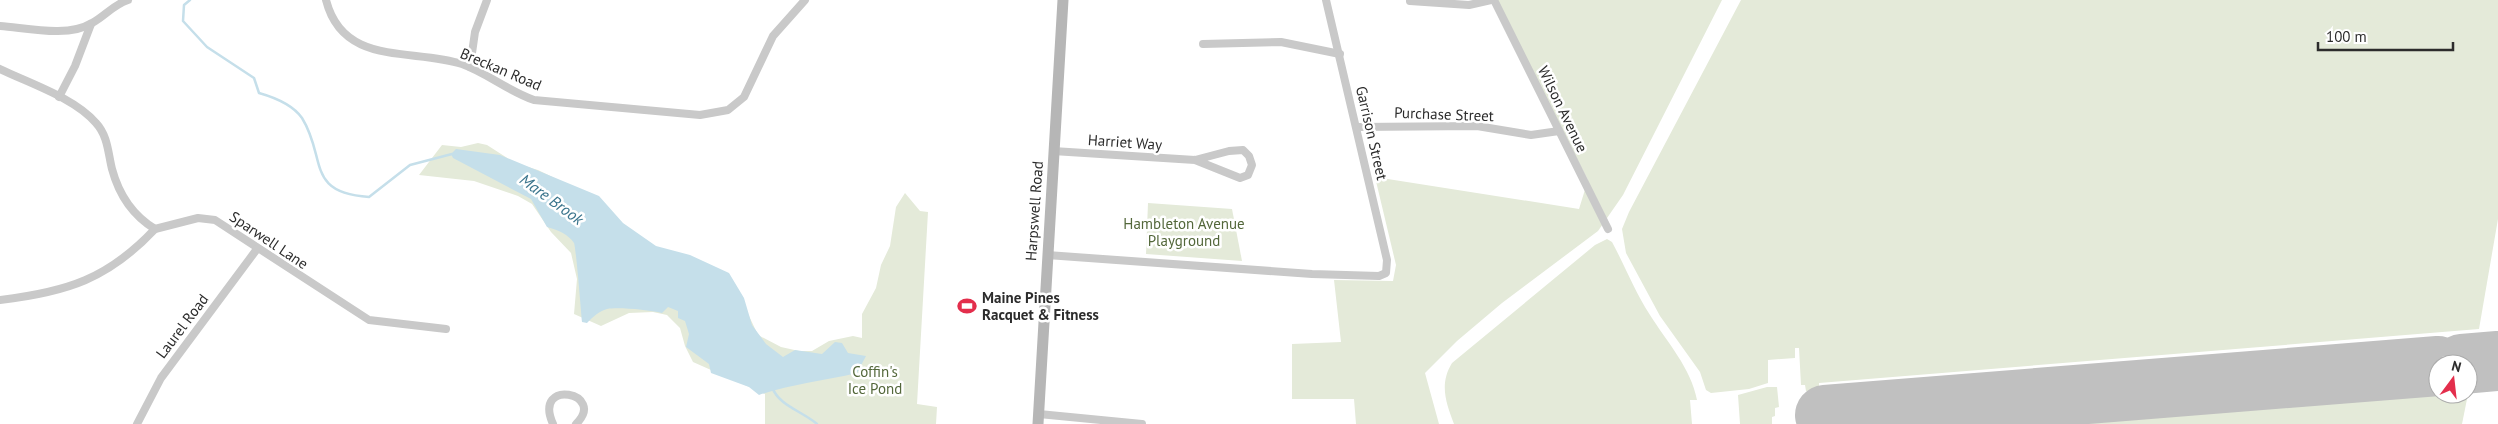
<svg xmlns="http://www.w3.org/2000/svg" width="2498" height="424" viewBox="0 0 2498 424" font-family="'PT Sans',sans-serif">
<rect width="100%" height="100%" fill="#fff"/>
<g fill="#e4ead9">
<path d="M1495,0H1722L1623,195L1598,231L1502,303L1457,341L1425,373L1439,424H1356L1354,399H1292V344L1341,342L1334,280L1393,281L1396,265L1375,177L1579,209L1588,180Z"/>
<path d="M1741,0H2498V219L2479,329L1819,383V390L1806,391L1805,385H1801L1799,348H1795V358L1768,360V383L1749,389L1711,393L1706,390L1700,372L1660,316L1626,253L1622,229L1629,212Z"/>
<path d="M478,143L487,145L515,163L538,170L571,186L749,316L758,335L781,347L799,351H812L829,341L853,336L862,338V314L876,288L881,265L890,246L896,207L905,193L920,211L928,212L917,404L937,407L936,424H765V394L693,362L685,346L680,328L667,315L653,312L629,313L601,326L574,314L577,279L571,253L551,232L532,204L518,196L474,181L419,175L442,145L461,147Z"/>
<path d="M1148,203L1232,209L1242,261L1146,254Z"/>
<path d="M1607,239L1612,242C1625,266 1635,292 1650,315C1667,342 1691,368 1697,400H1690L1692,424H1454C1446,403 1439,384 1452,363L1595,245Z"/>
<path d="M1767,387H1777L1779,407L1775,408V416L1772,417V424H1740L1738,395Z"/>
<path d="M1819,394L1822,424H1820L1819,417L1815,413H1808L1806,395Z"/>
<path d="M2449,394H2468L2462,424H2072Z"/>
</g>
<path fill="#c5dfea" d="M456,149L500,155L599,196L623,223L656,246L690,255L729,273L744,298L752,325L766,344L783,357L795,350L822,354L835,342L842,343L848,353L866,356L857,373C824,381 791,384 759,395L749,387L711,373L709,364L686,347L689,334L685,321L678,318V311L668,307L662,313C649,310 619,307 607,309C599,311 593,317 587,323L582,322C581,311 576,247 574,243C568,234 558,230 547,227L531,199L453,158L451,154Z"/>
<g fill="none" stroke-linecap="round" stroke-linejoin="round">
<g stroke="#c5dfea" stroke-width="2.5">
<path d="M190,0L184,5L183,21L207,47L254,78L259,93C273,97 293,105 302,118C327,158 305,193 369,197L410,165L452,154"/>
<path d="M772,387C779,406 802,411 817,424"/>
</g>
<g stroke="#c0c0c0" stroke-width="60">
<path d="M2462,364L2498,361"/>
<path d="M1825,415L2438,366"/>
</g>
<g stroke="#c9c9c9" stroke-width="8">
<path d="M326,0C343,67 413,48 462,64C487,73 508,91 534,100L700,115L728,110L744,97L773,36L805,0"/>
<path d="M1494,0L1608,229"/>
<path d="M1410,1L1469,5L1491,0"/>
<path d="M0,26C27,28 68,38 92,23C105,16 113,5 128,0"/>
<path d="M1203,44L1281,42L1340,54"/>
<path d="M470,67L475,32L487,0"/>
<path d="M0,69C29,83 75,98 96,123C108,136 108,153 112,169C119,195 132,215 155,229L198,218L215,220L369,320L446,329"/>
<path d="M59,97L75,66L91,24"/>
<path d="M1357,127L1477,126L1531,135L1559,131"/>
<path d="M1053,151L1195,160L1229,151L1243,150L1249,156L1252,165L1248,175L1240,178L1195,160"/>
<path d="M1047,255L1312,274L1379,276L1386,273L1387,260L1326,0"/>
<path d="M0,300C67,292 108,279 155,229"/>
<path d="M1039,414L1142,424"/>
<path d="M137,424L161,378L257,249"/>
<path d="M553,424C532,377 608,393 576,424"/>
</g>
<path stroke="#b6b6b6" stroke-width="11" d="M1038,424L1063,0"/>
</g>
<defs>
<g id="stadium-bare" transform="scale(1.5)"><path d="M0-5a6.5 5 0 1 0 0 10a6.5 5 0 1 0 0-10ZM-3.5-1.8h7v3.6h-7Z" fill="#e32e4c" stroke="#fff" stroke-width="2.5" paint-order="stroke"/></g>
</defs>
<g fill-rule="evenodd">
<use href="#stadium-bare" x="967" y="306"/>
</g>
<g text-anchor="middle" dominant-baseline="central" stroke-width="5" stroke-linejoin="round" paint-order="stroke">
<g font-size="15" fill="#2c2c2c" stroke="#fff">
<text transform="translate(501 69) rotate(23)">Breckan Road</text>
<text transform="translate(1563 109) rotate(64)">Wilson Avenue</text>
<text transform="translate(1444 114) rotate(2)">Purchase Street</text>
<text transform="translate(1372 133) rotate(77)">Garrison Street</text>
<text transform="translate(1125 142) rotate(4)">Harriet Way</text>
<text transform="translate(1034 211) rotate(-86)">Harpswell Road</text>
<text transform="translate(269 240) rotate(34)">Sparwell Lane</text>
<text transform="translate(182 326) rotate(-53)">Laurel Road</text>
</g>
<g font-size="15" fill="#53673a" stroke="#fff">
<text x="1184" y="223">Hambleton Avenue<tspan x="1184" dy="17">Playground</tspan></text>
<text x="875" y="371">Coffin's<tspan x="875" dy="17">Ice Pond</tspan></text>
</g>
<g font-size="15" font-weight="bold" fill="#2c2c2c" stroke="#fff" text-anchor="start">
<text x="982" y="297">Maine Pines<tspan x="982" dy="17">Racquet &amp; Fitness</tspan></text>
</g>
<g font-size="16" font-style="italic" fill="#3b758d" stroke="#fff">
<text transform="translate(552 199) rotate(36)">Mare Brook</text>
</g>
</g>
<g transform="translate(2453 379) rotate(15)"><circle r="24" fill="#ffffff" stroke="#ababab"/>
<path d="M0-4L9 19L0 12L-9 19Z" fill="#e32e4c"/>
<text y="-8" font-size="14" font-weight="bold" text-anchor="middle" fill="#2c2c2c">N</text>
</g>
<path d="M2318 42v8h135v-8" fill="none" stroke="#2c2c2c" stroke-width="2.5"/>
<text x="2326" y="42" font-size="15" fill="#2c2c2c" stroke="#ffffff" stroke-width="4" paint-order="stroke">100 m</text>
</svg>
